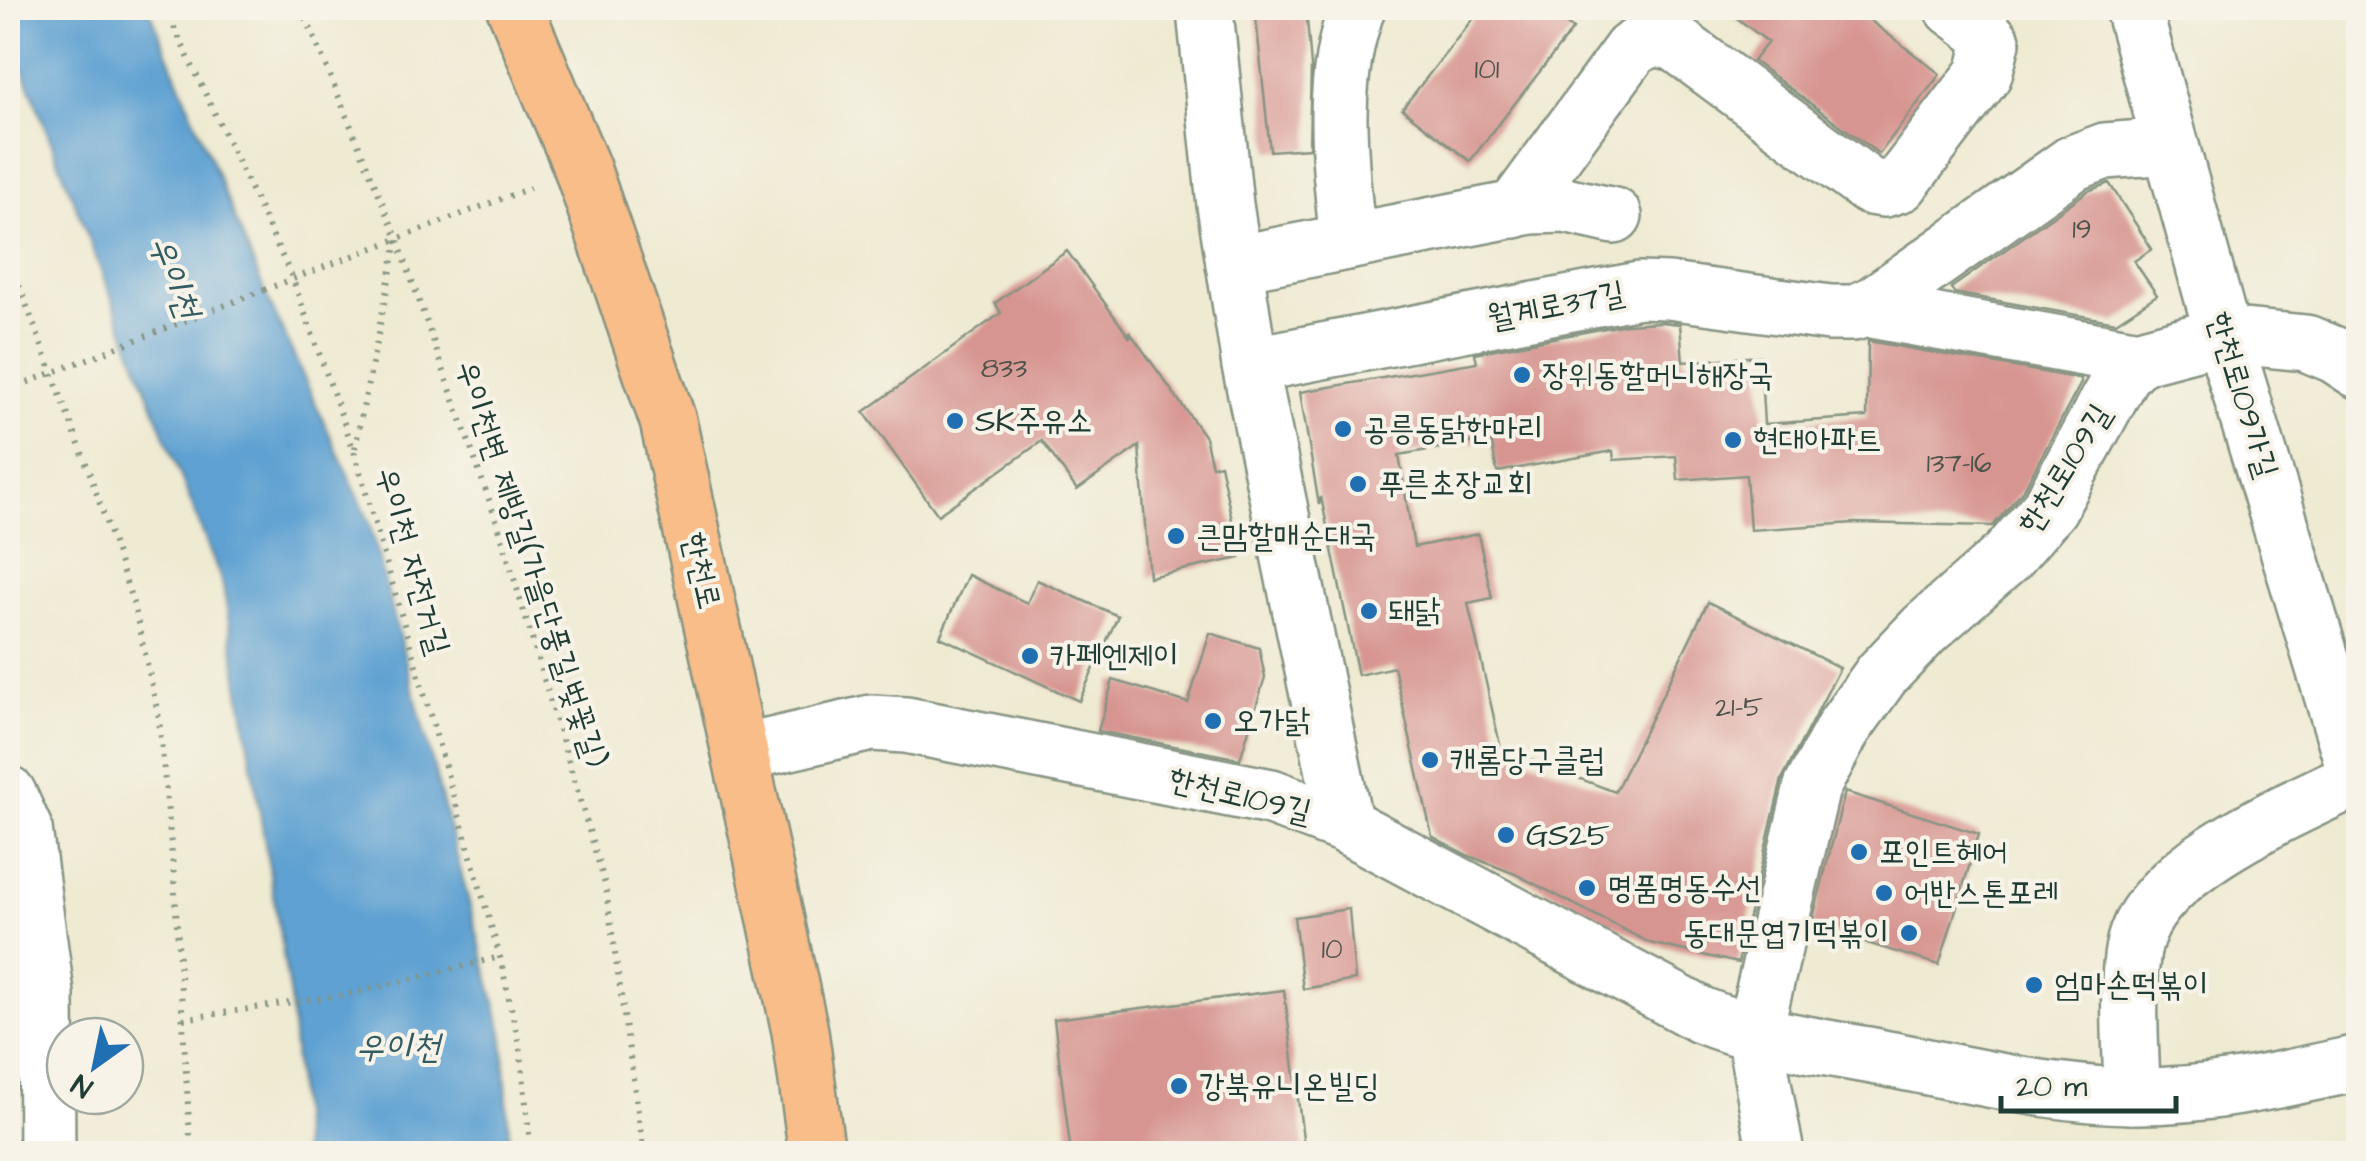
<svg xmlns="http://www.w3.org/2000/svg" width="2366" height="1161" viewBox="0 0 2366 1161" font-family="'Architects Daughter','Poor Story',sans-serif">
<rect width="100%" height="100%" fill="#f7f3e8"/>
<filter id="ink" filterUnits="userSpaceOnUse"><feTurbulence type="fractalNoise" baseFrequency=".01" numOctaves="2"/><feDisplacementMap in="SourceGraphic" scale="20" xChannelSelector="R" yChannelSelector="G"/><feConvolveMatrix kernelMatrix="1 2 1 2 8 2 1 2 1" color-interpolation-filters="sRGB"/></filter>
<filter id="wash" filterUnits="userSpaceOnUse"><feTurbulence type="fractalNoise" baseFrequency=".0048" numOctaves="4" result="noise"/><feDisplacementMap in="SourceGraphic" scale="40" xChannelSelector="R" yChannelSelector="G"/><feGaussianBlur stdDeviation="2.25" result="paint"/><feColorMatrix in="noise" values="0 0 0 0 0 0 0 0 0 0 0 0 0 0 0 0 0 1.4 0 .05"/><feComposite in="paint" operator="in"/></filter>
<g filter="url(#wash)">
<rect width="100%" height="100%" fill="#efead2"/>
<path fill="#5ea1d2" stroke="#3e6f83" stroke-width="2.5" d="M8,8H149L264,290L369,521L503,1033L510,1153H302L290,997L223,585L8,31Z"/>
<g id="blocks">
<g fill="#d79591">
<path d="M1255,8H1306L1311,66L1309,148L1270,151Z"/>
<path d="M1481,8H1546L1573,29L1470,161L1402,109Z"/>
<path d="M1724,8H1854L1940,74L1879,154L1753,61L1768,42Z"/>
<path d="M2109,183L2152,249L2134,261L2157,295L2116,322L1954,293L1951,288L2088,191Z"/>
<path d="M1067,251L1130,338L1129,331L1205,437L1212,466L1220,464L1240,558L1149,577L1139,446L1077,490L1042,441L938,515L864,412L1001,313L995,303Z"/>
<path d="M1661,322L1680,324L1683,362L1760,356L1764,424L1867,417L1868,341L2081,379V383L2024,489L1993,526L1854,523L1750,530L1746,475L1678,480L1676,456L1614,460L1613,451L1497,472L1491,439L1399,455L1414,547L1478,534L1492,598L1468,603L1501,749L1615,792L1708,602L1840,668L1782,779L1738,963L1650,943L1515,874L1467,855L1432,836L1394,667L1358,675L1321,497L1319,505L1300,392L1477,362L1475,353L1627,324Z"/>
<path d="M968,575L1027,603L1037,580L1118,616L1079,701L940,637Z"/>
<path d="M1210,633L1259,648L1265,677L1240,759L1098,731L1113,680L1188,703Z"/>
<path d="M1845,792L1979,834L1939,965L1811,926Z"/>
<path d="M1349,909L1355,980L1303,989L1294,917Z"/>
<path d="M1284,990L1305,1154H1071L1054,1019Z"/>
</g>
</g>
</g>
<g filter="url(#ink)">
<use href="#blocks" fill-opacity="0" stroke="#879483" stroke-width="2.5"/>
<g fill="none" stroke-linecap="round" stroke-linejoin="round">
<g stroke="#879483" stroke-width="60">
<g id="minor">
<path d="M1207,8L1206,21L1225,205L1250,365L1345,825"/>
<path d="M2133,8L2223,335L2358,780"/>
<path d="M1514,210L1631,50C1648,38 1657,37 1677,44L1870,187L1884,189L1900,184L1984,74L1992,42L1981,29L1953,8"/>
<path d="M1348,242C1340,162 1329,84 1357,8"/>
<path d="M1234,264L1531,206L1565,205L1614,216"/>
<path d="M1865,309L2139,358"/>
<path d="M1250,365L1639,290L1669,291L1830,313H1854L1874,304L2073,163L2105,151L2169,146"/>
<path d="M742,753L871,723L906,725L1271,797L1345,825L1701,1015C1757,1038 1818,1046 1878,1057C1961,1073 2048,1095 2133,1096C2209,1097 2285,1079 2358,1063"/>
<path d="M8,794L24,829L46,994L47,1154"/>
<path d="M2132,1096C2132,1056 2124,970 2137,935C2162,862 2294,809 2358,777"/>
<path d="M1776,1154L1754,1033L1812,787L1844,727L1882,674L1925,629L2008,556L2050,507L2122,374L2133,362L2147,355L2223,335L2306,343L2335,355L2358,370"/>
</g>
</g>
<g stroke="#879483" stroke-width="60">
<path id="major" d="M515,8L582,168L668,421L800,1031L817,1154"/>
</g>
<g stroke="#879483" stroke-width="6" stroke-dasharray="2.5 8" stroke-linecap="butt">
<path d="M165,8L292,277L354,451L500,957L521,1054L531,1154"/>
<path d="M302,8L397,238L499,528L605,884L644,1154"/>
<path d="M8,256L90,474L135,609L159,718L174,877L191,1154"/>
<path d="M264,290L530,188"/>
<path d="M355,448L397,240"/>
<path d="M183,1019L354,993L500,957"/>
</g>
<use href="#minor" stroke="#fff" stroke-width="55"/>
<use href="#major" stroke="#f8bd89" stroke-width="55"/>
<path stroke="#879483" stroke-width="6" stroke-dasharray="2.5 8" stroke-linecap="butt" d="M8,390L264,290"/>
</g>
</g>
<g fill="#1f6fb2" stroke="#f7f3e8" stroke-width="4">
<circle cx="1522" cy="375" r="10"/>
<circle cx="955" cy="421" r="10"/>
<circle cx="1343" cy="429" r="10"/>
<circle cx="1733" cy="440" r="10"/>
<circle cx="1358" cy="484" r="10"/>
<circle cx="1176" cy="536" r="10"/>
<circle cx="1369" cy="611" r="10"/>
<circle cx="1030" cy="656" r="10"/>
<circle cx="1213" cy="721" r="10"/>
<circle cx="1430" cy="760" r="10"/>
<circle cx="1506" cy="835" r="10"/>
<circle cx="1859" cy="852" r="10"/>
<circle cx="1587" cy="888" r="10"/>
<circle cx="1884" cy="893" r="10"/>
<circle cx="1909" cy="933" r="10"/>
<circle cx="2034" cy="985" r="10"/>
<circle cx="1179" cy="1086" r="10"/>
</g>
<g text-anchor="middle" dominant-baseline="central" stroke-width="8" stroke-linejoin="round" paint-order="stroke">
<g font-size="28" fill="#4d534b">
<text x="1487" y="69">101</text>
<text x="2082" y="229">19</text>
<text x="1004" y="368">833</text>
<text x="1959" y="463">137-16</text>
<text x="1739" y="707">21-5</text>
<text x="1332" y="949">10</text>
</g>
<g font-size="32" fill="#1f3d34" stroke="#f7f3e8">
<text transform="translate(1556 306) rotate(-11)">월계로37길</text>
<text transform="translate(2242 395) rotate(73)">한천로109가길</text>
<text transform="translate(2065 469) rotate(-58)">한천로109길</text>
<text transform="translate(412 561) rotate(74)">우이천 자전거길</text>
<text transform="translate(531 564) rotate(72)">우이천변 제방길(가을단풍길,벚꽃길)</text>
<text transform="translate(701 571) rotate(77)">한천로</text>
<text transform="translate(1240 796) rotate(14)">한천로109길</text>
</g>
<g font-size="32" fill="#1f3d34" stroke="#f7f3e8" text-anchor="start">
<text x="1542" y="375">장위동할머니해장국</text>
<text x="975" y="421">SK주유소</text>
<text x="1363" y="429">공릉동닭한마리</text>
<text x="1753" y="440">현대아파트</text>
<text x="1378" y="484">푸른초장교회</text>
<text x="1196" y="536">큰맘할매순대국</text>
<text x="1389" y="611">돼닭</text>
<text x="1050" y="656">카페엔제이</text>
<text x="1233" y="721">오가닭</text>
<text x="1450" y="760">캐롬당구클럽</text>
<text x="1526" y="835">GS25</text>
<text x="1879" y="852">포인트헤어</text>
<text x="1607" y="888">명품명동수선</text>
<text x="1904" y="893">어반스톤포레</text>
<text x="1889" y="933" text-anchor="end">동대문엽기떡볶이</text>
<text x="2054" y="985">엄마손떡볶이</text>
<text x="1199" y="1086">강북유니온빌딩</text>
</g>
<g font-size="35" font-style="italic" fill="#325b63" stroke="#f7f3e8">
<text transform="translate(174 277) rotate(69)">우이천</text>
<text x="398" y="1047">우이천</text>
</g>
</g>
<rect width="2366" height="1161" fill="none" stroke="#f7f3e8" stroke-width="40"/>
<g transform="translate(95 1066) rotate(213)"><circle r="48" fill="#f7f3e8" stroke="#a1aaa0" stroke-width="2.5"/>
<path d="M0-8L18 38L0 25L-18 38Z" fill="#1f6fb2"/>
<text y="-15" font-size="28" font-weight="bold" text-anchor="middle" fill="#1f3d34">N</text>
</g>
<path d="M2001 1096v15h175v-15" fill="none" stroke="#1f3d34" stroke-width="5"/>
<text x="2016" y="1096" font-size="30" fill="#1f3d34" stroke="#f7f3e8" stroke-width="8" paint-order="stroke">20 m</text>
</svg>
